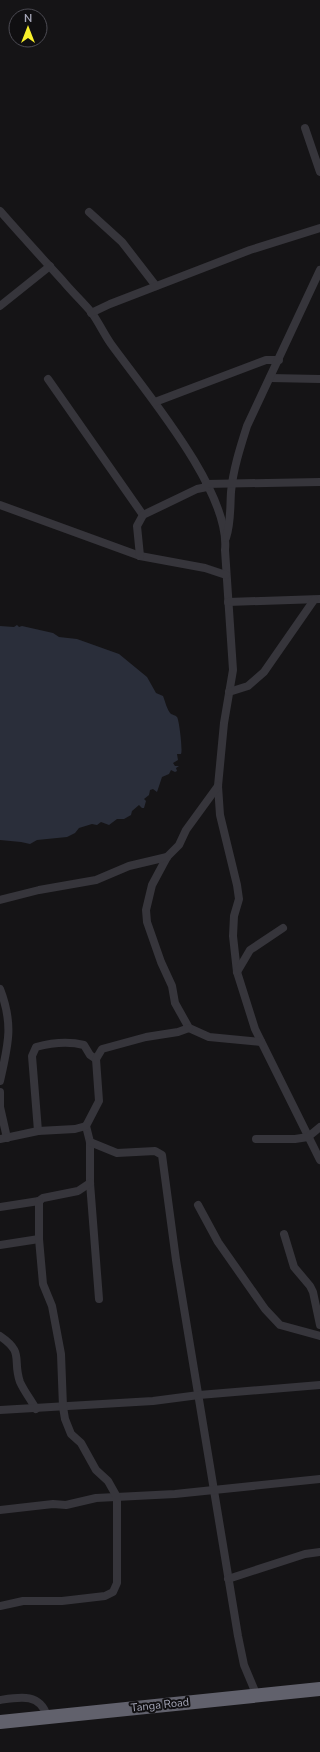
<svg xmlns="http://www.w3.org/2000/svg" width="320" height="1752" viewBox="0 0 320 1752" font-family="'Nunito Sans',sans-serif">
<rect width="100%" height="100%" fill="#151416"/>
<path fill="#2a2e3a" d="M17,625L19,627L22,626L53,633L59,637L77,639L119,654L147,677L156,693L163,696C165,701 167,710 171,714C173,715 175,715 177,717C179,719 183,751 181,754H177L178,760L173,763L175,766H179L176,768L177,771L175,772L171,770L169,774L162,777L157,792L153,789L150,790L149,795L144,799L146,801L144,808H142L139,805L132,811L131,815L124,819H117L109,825L101,822L97,825L92,824L79,828L75,833L67,837L37,840L30,844L21,842L0,840V626L14,627Z"/>
<g fill="none" stroke-linecap="round" stroke-linejoin="round">
<g stroke="#36353b" stroke-width="8">
<path d="M305,128L320,172"/>
<path d="M0,211C21,235 42,258 63,281C72,292 83,302 92,313C99,323 104,334 111,344C145,391 231,492 225,550L233,670L224,723L218,786L220,815L237,885L239,899L234,916L233,936L237,972L255,1029L320,1160"/>
<path d="M89,212L122,242L156,286"/>
<path d="M0,306L50,266"/>
<path d="M91,313L110,304L250,250L320,228"/>
<path d="M270,378L320,379"/>
<path d="M48,379L143,515"/>
<path d="M155,402L266,360H279"/>
<path d="M0,505L140,556L205,568L226,575"/>
<path d="M226,538C231,523 230,508 231,492C233,470 240,448 247,426L320,270"/>
<path d="M140,556L137,526L143,515L197,489L207,487L206,484L320,482"/>
<path d="M228,602L320,599"/>
<path d="M229,692L248,686L264,672L314,600"/>
<path d="M218,786L186,830L179,845L167,857L152,885L146,910L147,922L161,962L172,986L175,1003L189,1028L209,1037L261,1042"/>
<path d="M0,900L39,890L96,880L129,866L167,857"/>
<path d="M237,972L250,950L283,928"/>
<path d="M0,989C14,1025 8,1045 0,1081"/>
<path d="M0,1092V1107L7,1138"/>
<path d="M86,1126L90,1142V1183L99,1299"/>
<path d="M38,1131L32,1056L36,1047C51,1043 68,1041 84,1045L90,1055L96,1059"/>
<path d="M0,1139L38,1131L75,1129L86,1126L99,1101L96,1059L102,1049L146,1037L178,1032L189,1028"/>
<path d="M256,1139H295L308,1137L320,1127"/>
<path d="M90,1142L117,1153L155,1151L162,1155L176,1260L238,1636L244,1665L257,1696"/>
<path d="M198,1205L218,1242L265,1309L280,1325L320,1336"/>
<path d="M0,1207L39,1201L43,1198L78,1191L90,1183"/>
<path d="M284,1234L294,1267L310,1286L313,1292L320,1325"/>
<path d="M0,1245L39,1239"/>
<path d="M0,1336C25,1353 12,1359 20,1382C24,1391 31,1400 36,1409"/>
<path d="M0,1410L153,1401L199,1395L320,1385"/>
<path d="M0,1510L53,1504L66,1505L96,1498L175,1494L320,1479"/>
<path d="M228,1579L305,1554L320,1552"/>
<path d="M0,1606L23,1601H62L105,1596L113,1592L117,1583V1497L108,1481L96,1470L81,1443L71,1434L65,1419L63,1407L61,1354L52,1306L43,1284L39,1239V1201"/>
<path d="M0,1700C20,1697 40,1693 47,1716"/>
</g>
<path stroke="#61616c" stroke-width="14" d="M0,1722L320,1689"/>
</g>
<g text-anchor="middle" dominant-baseline="central" stroke-width="4" stroke-linejoin="round" paint-order="stroke">
<g font-size="11" fill="#a5a6b7" stroke="#100f11">
<text transform="translate(160 1705) rotate(-6)">Tanga Road</text>
</g>
</g>
<g transform="translate(28 28)"><circle r="19" fill="#100f11" stroke="#4c4b53"/>
<path d="M0-3L7 15L0 10L-7 15Z" fill="#f8f02b"/>
<text y="-6" font-size="11" font-weight="bold" text-anchor="middle" fill="#a5a6b7">N</text>
</g>
</svg>
